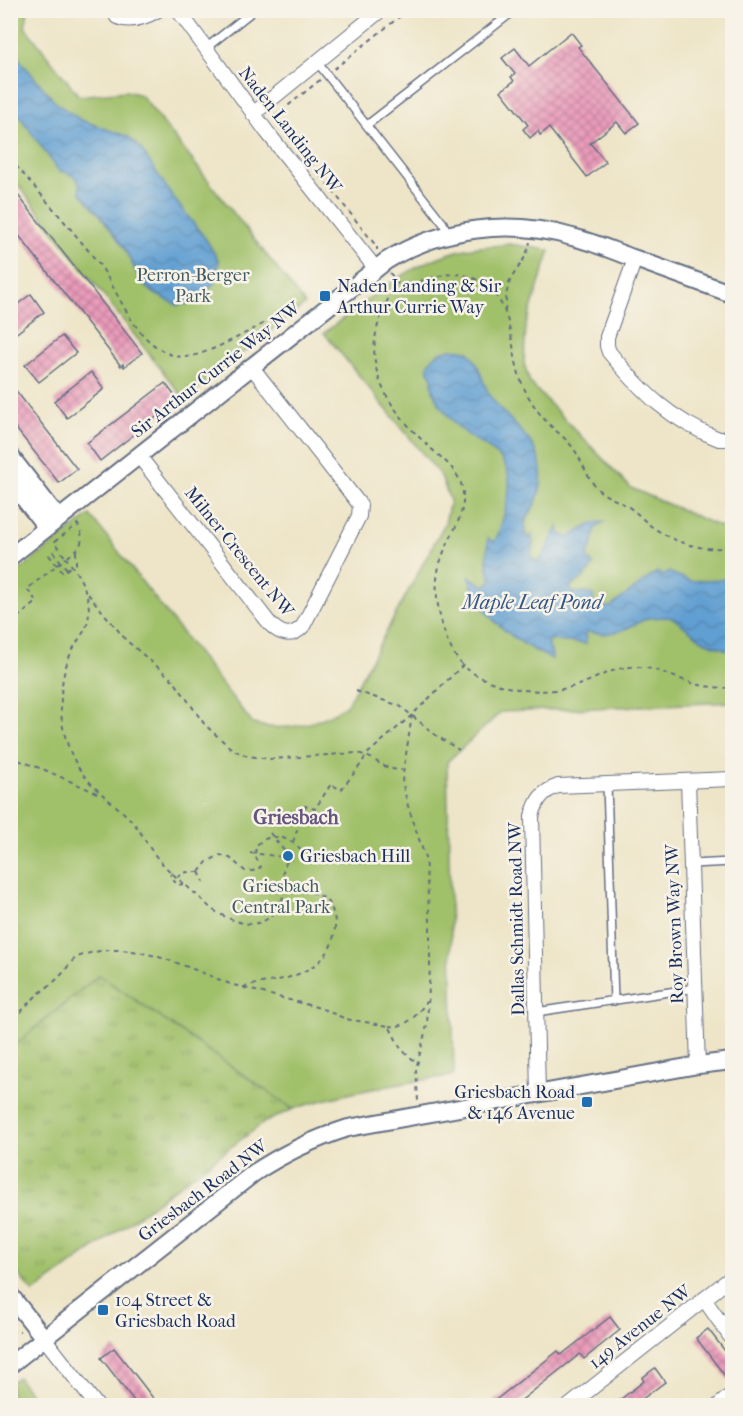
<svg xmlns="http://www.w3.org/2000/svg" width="743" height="1416" viewBox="0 0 743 1416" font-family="'IM FELL French Canon',serif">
<defs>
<pattern id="grass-tufts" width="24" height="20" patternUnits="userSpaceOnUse" patternTransform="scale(1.5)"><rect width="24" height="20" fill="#a0c069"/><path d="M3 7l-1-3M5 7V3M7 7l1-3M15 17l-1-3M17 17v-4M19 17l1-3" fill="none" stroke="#829c5a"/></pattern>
<pattern id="water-waves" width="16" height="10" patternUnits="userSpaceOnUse" patternTransform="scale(1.5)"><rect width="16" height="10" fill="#619fd2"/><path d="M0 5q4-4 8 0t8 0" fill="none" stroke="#4f82ae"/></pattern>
<pattern id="building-cross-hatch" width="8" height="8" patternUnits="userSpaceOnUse" patternTransform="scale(1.5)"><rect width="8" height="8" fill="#ea9bba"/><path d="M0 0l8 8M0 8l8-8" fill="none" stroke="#bd7f9a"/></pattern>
</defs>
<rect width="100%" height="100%" fill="#f7f3e8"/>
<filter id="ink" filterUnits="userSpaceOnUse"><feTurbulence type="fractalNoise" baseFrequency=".0167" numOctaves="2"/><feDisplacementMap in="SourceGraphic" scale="12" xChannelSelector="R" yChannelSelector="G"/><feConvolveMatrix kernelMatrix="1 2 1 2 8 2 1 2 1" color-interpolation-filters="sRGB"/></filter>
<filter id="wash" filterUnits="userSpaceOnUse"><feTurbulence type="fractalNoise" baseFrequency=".008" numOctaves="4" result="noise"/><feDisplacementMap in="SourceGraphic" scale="24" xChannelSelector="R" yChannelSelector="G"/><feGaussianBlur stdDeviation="1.35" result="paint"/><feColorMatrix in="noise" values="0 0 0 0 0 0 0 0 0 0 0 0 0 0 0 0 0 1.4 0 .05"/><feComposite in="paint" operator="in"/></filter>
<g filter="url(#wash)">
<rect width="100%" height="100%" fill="#eee5c8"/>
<path fill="url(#grass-tufts)" stroke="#5e7864" stroke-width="1.5" d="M99,975L293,1109L265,1122L33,1293L11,1265V1048Z"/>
<g fill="#a0c069" stroke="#5e7864" stroke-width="1.5">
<path d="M11,11H28L25,27L79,96L126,91L141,95L305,304L184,399L11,176Z"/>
<path d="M509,244L550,250L526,325L524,363L530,383L631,488L732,532V702L501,712L447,762L454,1075C399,1084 345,1092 293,1109L99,975L11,1048V577L90,515L253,724C285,733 321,724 347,704L445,523L450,501L441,476L324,333C364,303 405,266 454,252C471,246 491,247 509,244Z"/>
<path d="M18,1377L38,1405H11V1382Z"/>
</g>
<g fill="url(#water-waves)" stroke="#3e6798" stroke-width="1.5">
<path d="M11,40L20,60L56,103L81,120L129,137L141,149L175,200L205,238L219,261L216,281L197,302L177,305L155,294L142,283L123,246L100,215L80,192C81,175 71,175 58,170L13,107L10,103Z"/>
<path d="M451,349L468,351C483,368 481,384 493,400C509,422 537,439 541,468C542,478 541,490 537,500C532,513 519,524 527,538L532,535L533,545L531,556L537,562C545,557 552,536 558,527L559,533L568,538L593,523L604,522L595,529L593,543L587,557L594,565L582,579L569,587L574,593L584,592L594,595L593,602L595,606L610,607L654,574L658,572L663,576L669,572L690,581L732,579V652L704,641L673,618L666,617L648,618L621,631L604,634L586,632V644C573,640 568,645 552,639L548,642C547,648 554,653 552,659C518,644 477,616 469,576L484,586L491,581L487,563L488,538L494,542C498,537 504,515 506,507C521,445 479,454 450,418C444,410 435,400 433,390C431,380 434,378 427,368C432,356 438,351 451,349Z"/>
</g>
<g id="blocks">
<g fill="url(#building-cross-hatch)">
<path d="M571,32L581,45L578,47L639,123L626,133L617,122L590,143L606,162L587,177L549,128L540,135L538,131L530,138L523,129L528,125L501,91L514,81L511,77L515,74L502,58L515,48L529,66Z"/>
<path d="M10,185L142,353L124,367L123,364L121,366L10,224Z"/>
<path d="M31,294L44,312L10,338V310Z"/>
<path d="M62,336L76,353L39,382L25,365Z"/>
<path d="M91,372L104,389L67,418L54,401Z"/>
<path d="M10,383L77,469L59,483L10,421Z"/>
<path d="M165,383L178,400L100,461L87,443Z"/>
<path d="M610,1317L620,1330L584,1359L580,1354L514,1406H488L558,1351L561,1355Z"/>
<path d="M708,1329L732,1360V1385L696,1338Z"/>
<path d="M114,1348L143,1385L159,1406H138L101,1358Z"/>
<path d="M655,1368L665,1382L641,1400L643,1402L638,1406H612L644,1381L642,1378Z"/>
</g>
</g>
</g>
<g filter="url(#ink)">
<use href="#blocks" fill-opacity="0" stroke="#656f83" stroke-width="1.5"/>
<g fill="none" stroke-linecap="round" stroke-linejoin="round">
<g stroke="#656f83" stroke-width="10">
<g id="service">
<path d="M206,48L254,10"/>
<path d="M317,62L443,223L448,234"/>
<path d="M367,125L515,10"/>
<path d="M607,784L614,1001"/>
<path d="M691,864L732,862"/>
<path d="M536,1012L696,988"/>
</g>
</g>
<g stroke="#656f83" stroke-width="16">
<g id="minor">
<path d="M114,10L117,17C130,23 146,17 158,10"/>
<path d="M178,10L267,132L376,269"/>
<path d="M253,114L381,10"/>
<path d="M635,259L607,337V346L609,352C642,392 670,420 719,439H725L732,435"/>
<path d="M139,456L270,624C281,635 292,638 303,626L359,516L360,505L251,366"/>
<path d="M688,781L698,1065"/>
<path d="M538,1095L532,816C537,800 541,792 558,786L732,779"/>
<path d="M704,1299L732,1339"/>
<path d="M44,1338L97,1406"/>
<path d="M569,1406L732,1277"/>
<path d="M718,1406L732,1394"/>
</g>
</g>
<g stroke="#656f83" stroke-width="20">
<g id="tertiary">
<path d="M10,456L59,519"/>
<path d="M10,481L47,528"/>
<path d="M10,557L386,261C441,227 510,219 572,237C593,242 613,251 633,258C666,270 699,282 732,294"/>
<path d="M10,1295L44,1338"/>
<path d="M10,1365L254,1173C284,1153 314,1139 348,1128L698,1065L732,1061"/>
</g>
</g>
<g stroke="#656f83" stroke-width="2" stroke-dasharray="4.5 4.5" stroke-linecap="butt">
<path d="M334,69L408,10"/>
<path d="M320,80L274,117L377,247V250"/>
<path d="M10,159C39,192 68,225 96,260C114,283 124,315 145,337C155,347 169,357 184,357C207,357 265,322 288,310H291L295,315"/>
<path d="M390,273L397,283C429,286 447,262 481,282C517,304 508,353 524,388C530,400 538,413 547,422C555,431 566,438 573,448C582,460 586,476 596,487C604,497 616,499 627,506C636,511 643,520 651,526C675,543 704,553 732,546"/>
<path d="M397,283C357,349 372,391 425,443C439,457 457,467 462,487C468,516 449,534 441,560C433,583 437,608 444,631C448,644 456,661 467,669C499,692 548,697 584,683C603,675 620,665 640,667C659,669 675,678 692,683C705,687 719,688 732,688"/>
<path d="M505,311C506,299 506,288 512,277C521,263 526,259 530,242"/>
<path d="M728,451L732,467"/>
<path d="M77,523C86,541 82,547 66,558L54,542L77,525"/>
<path d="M76,551V569"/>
<path d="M67,569L53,552L49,555L63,573L72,565"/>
<path d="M88,594L127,641L174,681L205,725L233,750L248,756L271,759L356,753C376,756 380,770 402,770"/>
<path d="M10,623L37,602L27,589L66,558C81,577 94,600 87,625C84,633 77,641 73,649C63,668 60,690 61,711C62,730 68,750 78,767C91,788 112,801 129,818C139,827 144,840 152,851C164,868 182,882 198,896C205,902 210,909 218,913C237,923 260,932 275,911C278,907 283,901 283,895C285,880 279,877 287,861"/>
<path d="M356,691L400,706L437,736L459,750"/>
<path d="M412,715L402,781L408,806L425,857L430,921V967L427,1025L416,1069L418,1101"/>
<path d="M10,757L45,770L99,794"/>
<path d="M270,833L286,853"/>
<path d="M293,842L305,806L315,809L331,784L341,790L362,763L366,755L412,715L463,665"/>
<circle cx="288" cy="856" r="4.5"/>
<path d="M250,853L284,857"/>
<path d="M172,872L170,877L178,885L183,884"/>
<path d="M199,872L207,862L220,855L230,858L245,871H253L261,867L255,856L256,846C270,830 291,837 302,852"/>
<path d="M199,872L204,882"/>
<path d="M177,877L187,872H199"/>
<path d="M244,988L320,1008L346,1019L389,1026L401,1049L417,1063"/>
<path d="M389,1026C406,1029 418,1014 427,1001"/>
<path d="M10,1027C17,1017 24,1007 33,999C42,990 53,984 61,975C68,968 70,960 80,956C125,940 167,959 208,975C219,979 231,986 243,987C248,987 255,984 261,983C282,980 302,976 320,961C338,945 343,906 317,894C308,890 300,893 290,892L284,886"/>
<path d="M10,1331H20"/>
</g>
<use href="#service" stroke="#fff" stroke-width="7"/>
<use href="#minor" stroke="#fff" stroke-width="14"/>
<use href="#tertiary" stroke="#fff" stroke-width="16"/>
</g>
</g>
<g fill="#1f6fb2" stroke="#f7f3e8" stroke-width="2">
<rect x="319" y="290" width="12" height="12" rx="3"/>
<circle cx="288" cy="856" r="6"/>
<rect x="581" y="1096" width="12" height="12" rx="3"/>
<rect x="97" y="1304" width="12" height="12" rx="3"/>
</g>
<g text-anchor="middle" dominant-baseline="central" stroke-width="5" stroke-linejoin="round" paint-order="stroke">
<g font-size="18" fill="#1b2f5e" stroke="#f7f3e8">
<text transform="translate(290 130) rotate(52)">Naden Landing NW</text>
<text transform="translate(216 370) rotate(-38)">Sir Arthur Currie Way NW</text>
<text transform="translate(239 552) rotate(51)">Milner Crescent NW</text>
<text transform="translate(517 919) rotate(-91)">Dallas Schmidt Road NW</text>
<text transform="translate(675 924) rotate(-92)">Roy Brown Way NW</text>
<text transform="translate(203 1191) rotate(-37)">Griesbach Road NW</text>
<text transform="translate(640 1327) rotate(-38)">149 Avenue NW</text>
</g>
<g font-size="18" fill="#435a61" stroke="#f7f3e8">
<text x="193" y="275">Perron-Berger<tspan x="193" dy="21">Park</tspan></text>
<text x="281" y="886">Griesbach<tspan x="281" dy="21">Central Park</tspan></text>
</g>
<g font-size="18" fill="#1b2f5e" stroke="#f7f3e8" text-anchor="start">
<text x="337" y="286">Naden Landing &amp; Sir<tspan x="337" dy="21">Arthur Currie Way</tspan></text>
<text x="300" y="856">Griesbach Hill</text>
<text x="575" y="1092" text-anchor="end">Griesbach Road<tspan x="575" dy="21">&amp; 146 Avenue</tspan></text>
<text x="115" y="1300">104 Street &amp;<tspan x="115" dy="21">Griesbach Road</tspan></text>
</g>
<g font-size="20" font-style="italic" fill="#345687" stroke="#f7f3e8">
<text x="532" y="602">Maple Leaf Pond</text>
</g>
<g font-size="20" font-weight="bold" fill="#63557e" stroke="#f7f3e8">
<text x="296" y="817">Griesbach</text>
</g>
</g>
<rect width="743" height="1416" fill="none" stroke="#f7f3e8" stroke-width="36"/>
</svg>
